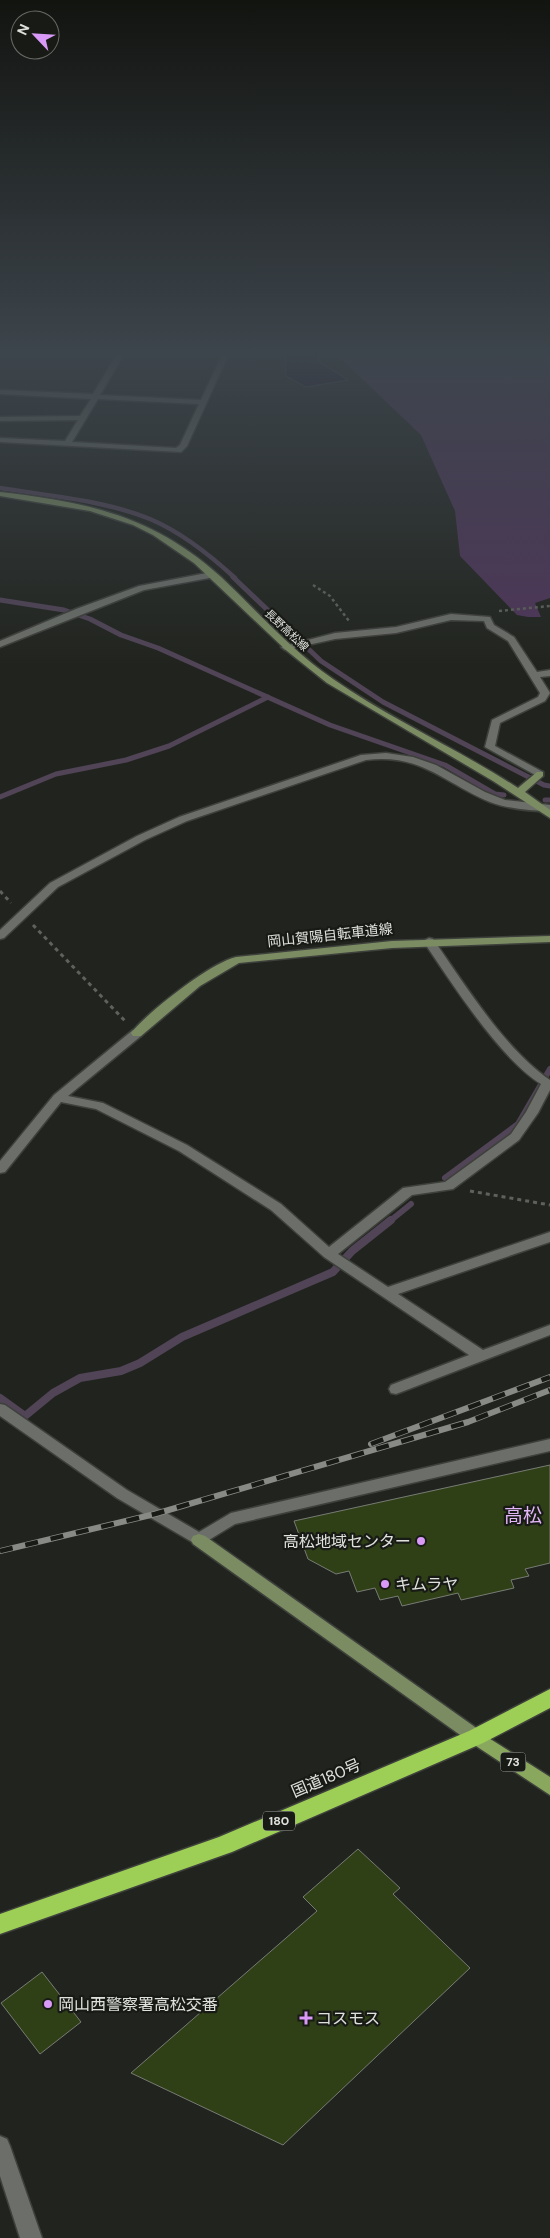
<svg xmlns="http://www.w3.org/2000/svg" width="550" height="2238" viewBox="0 0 550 2238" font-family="'DM Sans','Noto Sans JP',sans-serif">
<rect width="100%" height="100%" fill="#21241e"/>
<path fill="#4e3559" d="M333,351H550V598L535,603L541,617H528L517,615L460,556L455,511L421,435Z"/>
<path fill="#13011c" stroke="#504456" d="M285,351H321L318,356V361L348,380L306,387L286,376Z"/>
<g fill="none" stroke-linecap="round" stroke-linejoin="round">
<path stroke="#504456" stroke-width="4.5" d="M0,488C50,496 103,500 150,519C181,532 210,555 235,578"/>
<g stroke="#504456" stroke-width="5">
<path d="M233,577L321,661L383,702L544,785L550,786"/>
<path d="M0,600L64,610L90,619L121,635L158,648L330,725L445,765L495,794L504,795"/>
<path d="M0,797L56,774L126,760L169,746L268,697"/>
<path d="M545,800H550"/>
</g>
<g stroke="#504456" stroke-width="6">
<path d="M445,1178L518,1124L550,1069"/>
<path d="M390,1221L411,1204"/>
</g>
<path stroke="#504456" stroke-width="8" d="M0,1398L25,1416L53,1393L80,1378L121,1371L140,1363L182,1337L333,1272L352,1251L391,1220"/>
</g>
<g fill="#2f4017" stroke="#787b74">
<path d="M550,1465V1563L525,1569L529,1576L511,1580L514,1588L461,1600L458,1593L402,1606L398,1596L380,1600L375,1588L357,1592L349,1571L336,1574L308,1559L294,1521Z"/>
<path d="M358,1849L400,1888L393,1894L470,1968L283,2145L131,2073L317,1911L303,1897Z"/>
<path d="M42,1972L81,2022L40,2054L1,2003Z"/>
</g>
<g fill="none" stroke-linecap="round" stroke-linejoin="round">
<g stroke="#3e403b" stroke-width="3">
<g id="street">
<path d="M119,351H126L100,395L201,400L224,351H230L187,446L181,452L0,442V438L65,441L78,420L0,421V417L80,416L91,399L0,394V390L93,394ZM98,399L199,404L180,445L176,448L72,442Z"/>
<path d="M212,572L215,573V577L144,590L0,647V641L76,609L139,586Z"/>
<path d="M451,614L490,617L494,625L514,637L537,672L550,670V676L540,677L550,693L545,701L500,723L495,746L543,772V776H537L485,747L492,720L538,697L540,693L508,641L487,628L484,621L451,620L396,633L335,639L285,650L281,647L335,633L396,627Z"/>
<path d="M386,753L413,757L436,765L485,792L505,800L550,805V811C530,811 509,809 490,802C444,783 421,753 366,760L187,821L145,840L58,887L4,938L0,939V930L50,883L137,836L179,817L361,755Z"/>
<path d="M429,938L433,939C464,983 505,1050 550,1080V1090L538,1113L519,1140L453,1189L412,1195L338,1254L388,1287L550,1232V1242L398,1294L483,1350L550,1325V1335L396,1394L391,1393L389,1389L391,1385L469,1355L324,1257L271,1210L179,1151L96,1109L61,1102L5,1172L0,1173V1161L54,1095L133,1030H141L143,1033L141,1036L68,1096L103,1103L187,1145L281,1204L329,1247L403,1188L445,1182L511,1134L526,1112L541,1084C498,1057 453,984 423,941Z"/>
<path d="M0,1404L5,1405L127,1490L199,1532L231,1513L550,1439V1451L235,1524L199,1546L117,1498L0,1416Z"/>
<path d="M0,2136L7,2139L10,2146L42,2238H20L0,2176Z"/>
</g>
</g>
<g stroke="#3e403b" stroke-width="3">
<g id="secondary">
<path d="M0,492C87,502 154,516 221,577C258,612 291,650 333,679C392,720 458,749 518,788L537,772H543V776L525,792L550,810V818L493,781L327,683L287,651L194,563L153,535L133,525L90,511L0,496Z"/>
<path d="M550,936V942L392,948L239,963L200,986L141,1036H133L131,1033C148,1012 210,963 236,957L392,941Z"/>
<path d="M199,1534L205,1536L482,1732L485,1737L482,1742L476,1744L470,1742L193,1544L191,1540L193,1536Z"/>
</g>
</g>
<g stroke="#3e403b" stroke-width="3">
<path id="primary" d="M476,1730L550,1777V1795L470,1742L467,1737L470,1732Z"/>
</g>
<g stroke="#3e403b" stroke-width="3">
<path id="highway" d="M550,1689V1708L483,1743L232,1852L0,1934V1914L219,1837L469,1731Z"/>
</g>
<g stroke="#5f625c" stroke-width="2.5" stroke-dasharray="3 3" stroke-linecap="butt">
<path d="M313,585L330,596L349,621"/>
<path d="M499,611L550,606"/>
</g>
<g stroke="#5f625c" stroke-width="3" stroke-dasharray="4 4" stroke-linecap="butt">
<path d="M0,891L11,903"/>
<path d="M33,925L126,1022"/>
<path d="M470,1191L550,1205"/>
</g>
<use href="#street" fill="#6c6f69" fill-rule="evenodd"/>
<use href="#secondary" fill="#7b8c63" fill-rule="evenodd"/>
<use href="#primary" fill="#89a85e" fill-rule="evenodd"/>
<use href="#highway" fill="#9dce56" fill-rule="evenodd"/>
<g stroke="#888a86" stroke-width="6">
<g id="rail">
<path d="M371,1444L550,1377"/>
<path d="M0,1551L155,1514L468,1422L550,1390"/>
</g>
</g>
<use href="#rail" stroke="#181b15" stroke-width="4.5" stroke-dasharray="13" stroke-linecap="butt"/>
</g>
<linearGradient id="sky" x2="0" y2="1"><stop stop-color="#121410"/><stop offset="0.53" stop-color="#3d454c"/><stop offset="1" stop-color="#3d454c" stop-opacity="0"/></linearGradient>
<rect width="550" height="665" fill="url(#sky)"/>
<g fill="#d99af7" stroke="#181b15" stroke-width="2">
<circle cx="421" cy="1541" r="5"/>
<circle cx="385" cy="1584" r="5"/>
<circle cx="48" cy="2004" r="5"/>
<path d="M303.5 2010.5h5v5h5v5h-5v5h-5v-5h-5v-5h5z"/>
</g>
<g text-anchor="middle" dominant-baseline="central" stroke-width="4.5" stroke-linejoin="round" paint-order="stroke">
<g font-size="11" fill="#dfe1dd" stroke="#181b15">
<text transform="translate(287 630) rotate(43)">長野高松線</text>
</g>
<g fill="#181b15" stroke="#a3a6a1" stroke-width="1">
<rect x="500.5" y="1752.5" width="25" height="19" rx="4"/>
<rect x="263" y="1811.5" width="32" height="19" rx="4"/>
</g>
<g font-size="12" font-weight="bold" fill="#dfe1dd">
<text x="513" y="1762">73</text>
<text x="279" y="1821">180</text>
</g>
<g font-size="14" fill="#dfe1dd" stroke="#181b15">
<text transform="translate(330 935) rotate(-6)">岡山賀陽自転車道線</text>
</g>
<g font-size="16" fill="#dfe1dd" stroke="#181b15" text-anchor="start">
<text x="411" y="1541" text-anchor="end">高松地域センター</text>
<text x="395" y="1584">キムラヤ</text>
<text x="58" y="2004">岡山西警察署高松交番</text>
<text x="316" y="2018">コスモス</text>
</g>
<g font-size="16" fill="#dfe1dd" stroke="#181b15">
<text transform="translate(326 1778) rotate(-23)">国道180号</text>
</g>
<g font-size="19" fill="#e1b5f6" stroke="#181b15">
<text x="523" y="1515">高松</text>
</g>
</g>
<g transform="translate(35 35) rotate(295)"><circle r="24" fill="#181b15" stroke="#686a65"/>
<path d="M0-4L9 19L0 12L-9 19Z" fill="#d99af7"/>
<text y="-8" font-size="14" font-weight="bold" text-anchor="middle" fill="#dfe1dd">N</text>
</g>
</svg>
